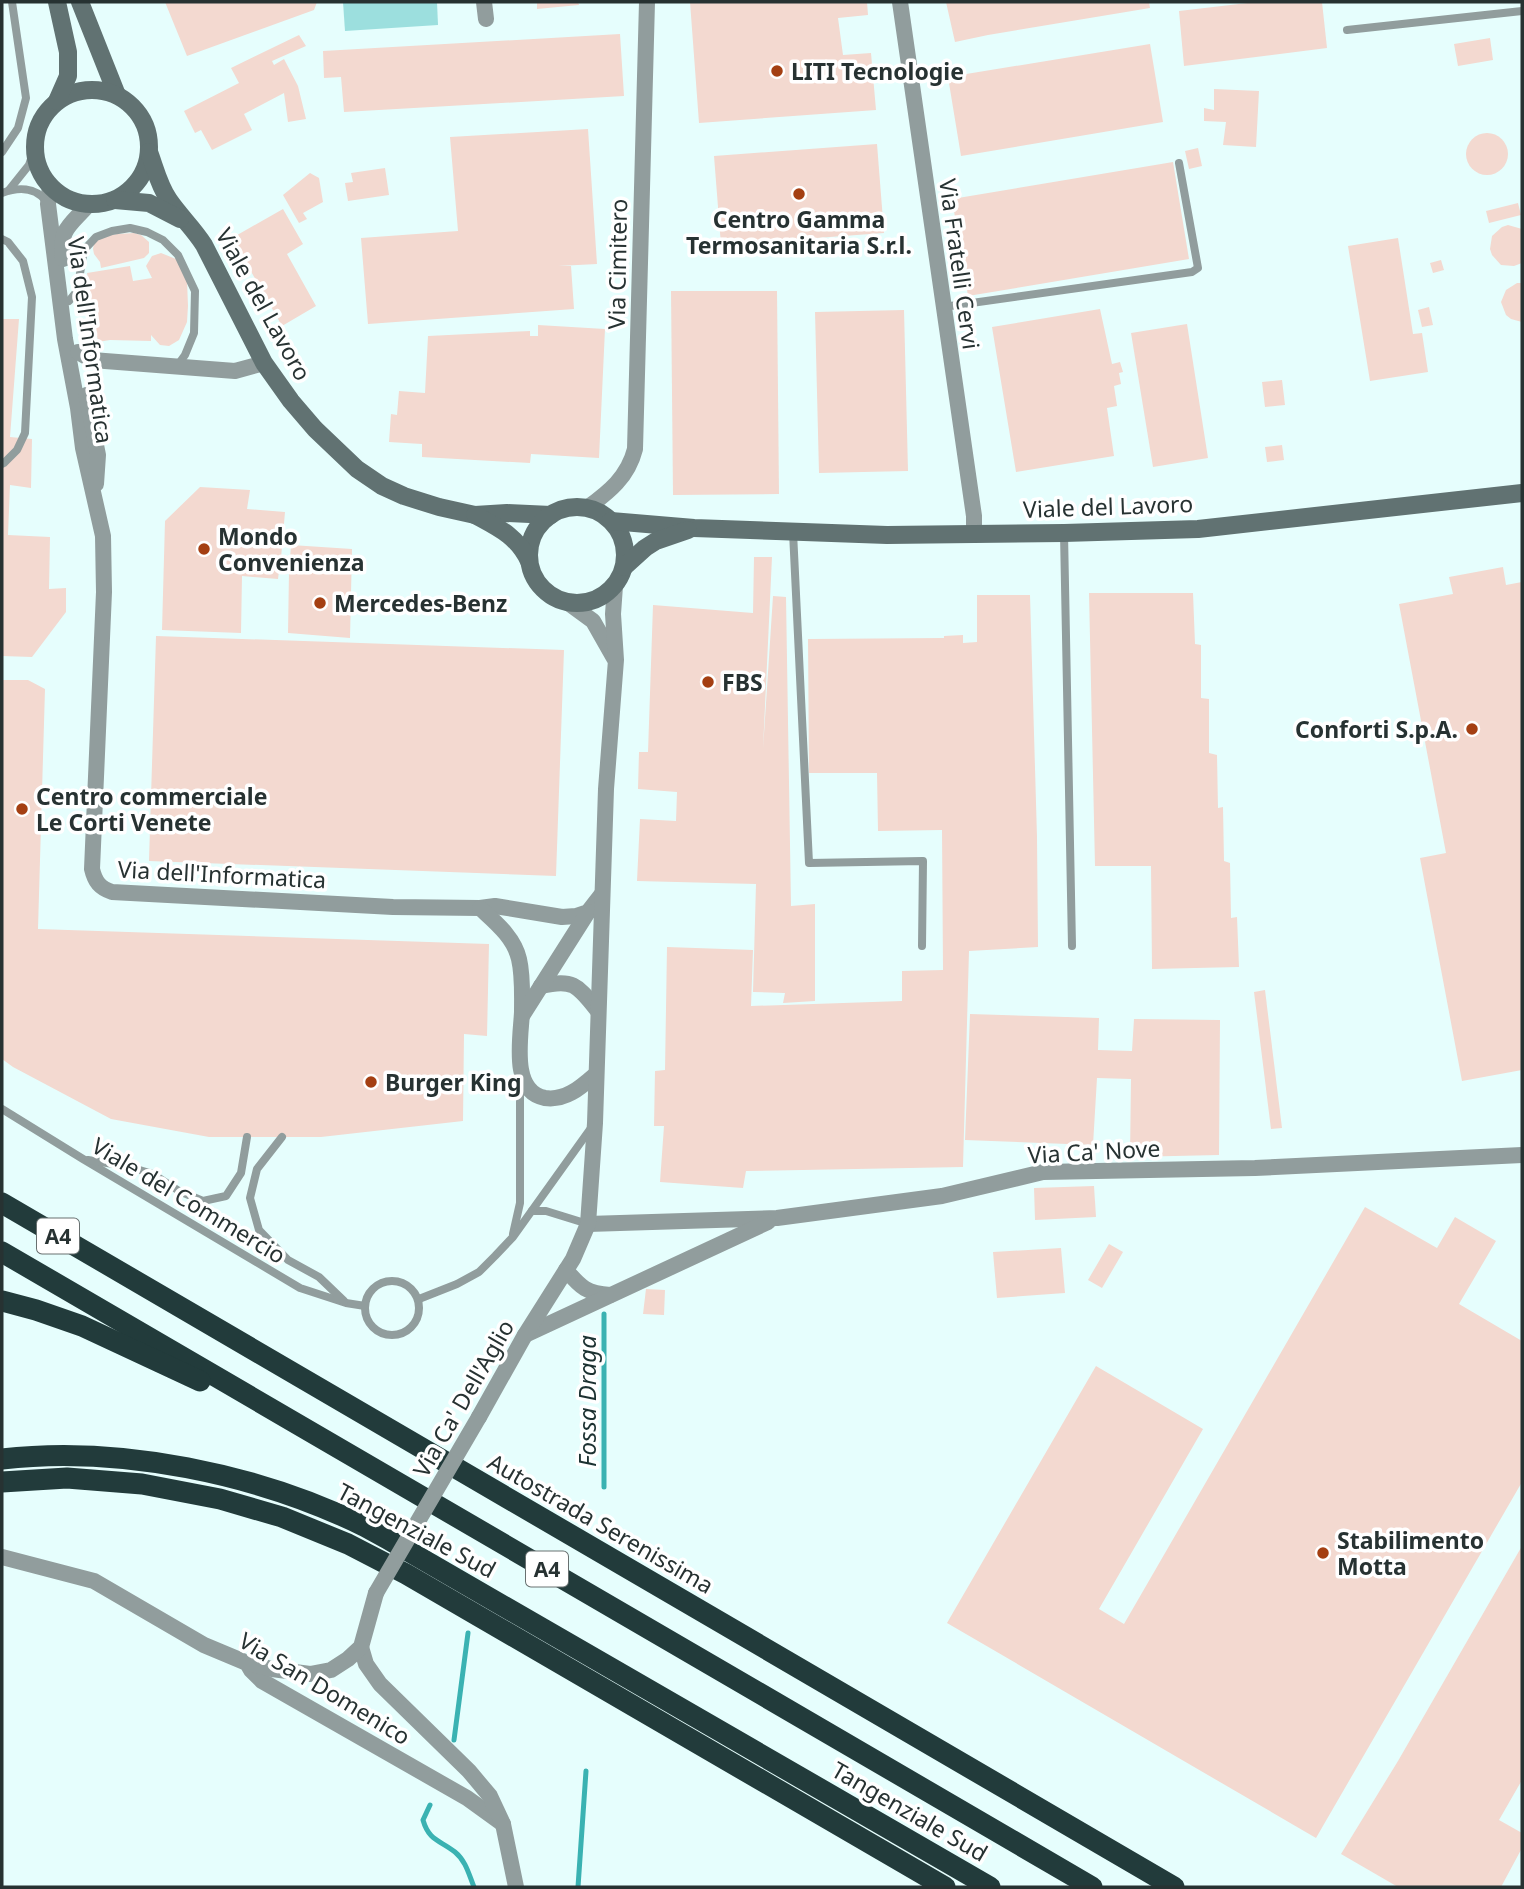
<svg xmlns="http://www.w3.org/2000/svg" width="1524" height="1889" viewBox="0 0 1524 1889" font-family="'Noto Sans',sans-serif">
<rect width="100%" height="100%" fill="#e6fefd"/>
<path fill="#9cdfde" d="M343,2H437L438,25L345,31Z"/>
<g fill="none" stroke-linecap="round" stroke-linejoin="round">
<g stroke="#3ab2b2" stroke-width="5">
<path d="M604,1314V1487"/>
<path d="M454,1740L468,1633"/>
<path d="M430,1805L423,1820C429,1841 440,1840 455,1852C466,1861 469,1875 474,1887"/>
<path d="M578,1887L586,1771"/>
</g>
</g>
<g fill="#f3d9d0">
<path d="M165,2H317L314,10L187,56Z"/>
<path d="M537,2H578L579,5L537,9Z"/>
<path d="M690,2H867L868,15L838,18L843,55L871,53L876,110L699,123Z"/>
<path d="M946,2H1149L1150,8L988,35L955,42Z"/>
<path d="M1256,2H1322L1327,48L1184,66L1179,11Z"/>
<path d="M620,34L624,96L344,112L341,77L324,78L323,51Z"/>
<path d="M299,35L306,46L272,61L274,65L284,59L298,86L306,119L288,122L284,93L244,114L252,130L212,150L201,130L195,133L184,111L239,83L231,68Z"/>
<path d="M1490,38L1493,60L1458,66L1454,44Z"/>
<path d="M1150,44L1163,122L961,156L948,77Z"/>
<path d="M1214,89L1259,91L1256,147L1223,145L1226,122L1204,121V108L1214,110Z"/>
<path d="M588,129L597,264L558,266H571L574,309L368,324L361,238L458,231L450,137Z"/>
<circle cx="1487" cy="154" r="21"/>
<path d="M877,144L884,233L721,245L714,156Z"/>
<path d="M1198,148L1202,166L1189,169L1185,151Z"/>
<path d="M1173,162L1189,259L968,296L952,199Z"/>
<path d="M385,168L389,195L348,201L345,183L353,182L351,173Z"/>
<path d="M310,173L319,178L323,202L303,213L307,219L299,223L283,195Z"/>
<path d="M1518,203L1521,215L1489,223L1486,211Z"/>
<path d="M283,209L303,244L287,254L316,306L282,326L232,238Z"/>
<path d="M1508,225L1522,229V263L1514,266L1501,265L1492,255L1490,249L1492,236L1502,227Z"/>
<path d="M134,233L141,235L149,242V253L144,258L101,268L100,262L94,254L93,249L94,243L101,237L117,234Z"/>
<path d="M1398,238L1413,334L1422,333L1428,372L1370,381L1348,246Z"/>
<path d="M161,253L176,259L181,267L187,280L188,306L187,322L179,340L169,346L160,345L151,335V341L110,340L98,342L87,273L130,266L133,281L152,278L146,266L152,256Z"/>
<path d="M1441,260L1444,270L1433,273L1430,263Z"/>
<path d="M1517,283H1522V322L1511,319L1506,315L1501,302L1506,290Z"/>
<path d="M671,291H777L779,494L673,495Z"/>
<path d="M1429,307L1433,325L1422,327L1418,310Z"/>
<path d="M1100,309L1112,364L1120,362L1123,372L1119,373L1121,384L1114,386L1117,406L1107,408L1114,456L1016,472L992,327Z"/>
<path d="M904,310L908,471L819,473L815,312Z"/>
<path d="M2,319H19L10,437L32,439L31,488L10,485L8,535L50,537L49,589L66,588V612L32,657L2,656Z"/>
<path d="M1187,324L1208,458L1153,467L1131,333Z"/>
<path d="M538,325L605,329L599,458L531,454L530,463L422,457V444L389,442L391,414L397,415L399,391L425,393L428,336L530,331V336H538Z"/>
<path d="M1282,380L1285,405L1265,407L1262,382Z"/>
<path d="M1282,445L1284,460L1267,462L1265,447Z"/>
<path d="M200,487L250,490L247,509L285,512L281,558L290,559L291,545L352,549L350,638L288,633L289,572L279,571L278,579L242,576L241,633L162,630L165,521Z"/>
<path d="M754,557H772L763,749L773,596L786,597L791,906L815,904V1001L783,1003L785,993L753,992L756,884L637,881L640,819L676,821L677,792L638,789L639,752H648L653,605L753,613Z"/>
<path d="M1503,567L1506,585L1522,582V1070L1462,1081L1420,858L1446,853L1399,604L1453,594L1449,577Z"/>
<path d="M1089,593H1193L1195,644L1201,645V698L1209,699V753L1217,755L1218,808L1223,807L1224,861L1230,863L1231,918L1237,917L1239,967L1152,969L1151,866H1095Z"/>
<path d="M977,595H1030L1037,837L1038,947L969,951L963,1167L746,1171L743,1188L660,1182L664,1126H654L655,1071L665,1070L667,947L753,950L751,1006L902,1001V971L943,970L942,830L878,831L877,773H809L808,639L944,638V636L963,635V643L977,642Z"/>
<path d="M156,636L564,650L556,876L149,861Z"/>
<path d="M2,680H28L45,689L38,929L489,944L487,1036L464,1034L463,1121L321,1137H209L111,1119L13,1067L2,1059Z"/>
<path d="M1265,990L1282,1128L1271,1129L1254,992Z"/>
<path d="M970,1014L1099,1018L1098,1050L1132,1051L1134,1019L1220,1020L1219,1155L1130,1157L1131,1079L1097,1078L1093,1145L965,1140Z"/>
<path d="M1094,1186L1096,1217L1035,1220L1034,1188Z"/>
<path d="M1365,1207L1437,1248L1455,1217L1496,1241L1459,1304L1522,1341V1482L1316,1838L947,1623L1096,1366L1203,1429L1099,1609L1124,1624Z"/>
<path d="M1109,1244L1123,1252L1102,1288L1088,1280Z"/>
<path d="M1061,1248L1065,1293L997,1298L993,1252Z"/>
<path d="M646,1289L665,1290L664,1315L643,1314Z"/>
<path d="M1522,1546V1780L1499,1820L1522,1833V1848L1501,1887H1398L1341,1854L1398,1761Z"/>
</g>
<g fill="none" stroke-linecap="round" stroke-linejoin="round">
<g stroke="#919d9d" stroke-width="8">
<path d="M1347,30L1522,11"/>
<path d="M2,152L18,128L26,98L12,2"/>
<path d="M9,190L29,165L34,150"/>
<path d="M2,193C18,187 35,187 46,201"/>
<path d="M2,239L8,242L23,261L32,297L25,433L17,450L4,463L2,464"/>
<path d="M69,301L77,291L84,250L96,237L112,231L130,228L147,232L163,240L178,255L195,291L194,333L185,355L177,366"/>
<path d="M943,307L1192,272L1198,268L1179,163"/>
<path d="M793,532L809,863L923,861L922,946"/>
<path d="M1064,533L1072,946"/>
<path d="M2,1109L83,1159L300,1288L346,1303L365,1306"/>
<path d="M282,1137L257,1169L250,1198L259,1230L288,1260L319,1277L344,1301"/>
<path d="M88,1160L126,1166L153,1174L179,1191L203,1201L226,1196L241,1173L247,1137"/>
<path d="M532,1211H546L588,1224"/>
<path d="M513,1234L520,1203V1080"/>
<circle cx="392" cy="1308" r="27"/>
<path d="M419,1299L457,1284L479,1272L495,1256L513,1237L591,1128"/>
</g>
<g stroke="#919d9d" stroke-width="16">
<path d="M484,2L486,19"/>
<path d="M900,2L974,516V533"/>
<path d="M50,186L48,204L65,339L78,408L83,448L103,536L104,592L92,869C95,882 100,888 112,892L393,907L480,908L495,906L562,917L576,916L588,912L602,894"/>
<path d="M63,259C59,228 70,226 88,205"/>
<path d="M78,352L92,360L235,371L264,363"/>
<path d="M86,395L98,455L96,484"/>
<path d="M587,508C609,492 628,477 635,449L647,2"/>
<path d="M567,602L593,621L614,658"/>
<path d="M480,908C495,922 514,937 519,959C523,976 522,994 522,1012C521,1036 510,1092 545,1098C566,1101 581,1087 596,1074"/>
<path d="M541,986C574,978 578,986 598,1011"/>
<path d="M522,1016L588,912"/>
<path d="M588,1224L777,1218L942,1196L1043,1172L1255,1168L1522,1155"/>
<path d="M566,1270C581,1288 587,1293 610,1295"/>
<path d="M525,1335L768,1222"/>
<path d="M479,1417L525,1335L573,1259L588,1224L595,1123L606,789L616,660L613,614L615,586"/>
<path d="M2,1557L94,1581L204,1645L247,1663L251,1670L262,1681L467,1798L503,1824"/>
<path d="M361,1647L366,1664L380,1684L469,1771L490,1796L503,1824L516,1887"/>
<path d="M247,1663L272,1669L310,1674L331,1670L348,1659L361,1647L376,1593"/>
</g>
<g stroke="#617272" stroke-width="18">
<path d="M80,2L117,95"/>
<circle cx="92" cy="147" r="57"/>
<path d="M57,101L68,76V52L57,2"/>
<path d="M149,152C155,168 159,186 169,200C180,216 194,229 204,245L264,363L291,401L315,429L357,469L382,486L404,496L439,507L475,515L507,513L551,515"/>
<path d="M115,200L149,203L180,219"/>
<circle cx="577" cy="555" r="48"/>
<path d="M475,515C499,528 517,536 529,561"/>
<path d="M611,521L694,528L887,535L1064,533L1198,529L1522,493"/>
<path d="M624,567L645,548L656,541L688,530"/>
</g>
<g stroke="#223b3b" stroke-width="21">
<path d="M2,1203L1174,1887"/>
<path d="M2,1252L1092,1887"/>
<path d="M2,1301L36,1310L82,1326L200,1381"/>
<path d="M2,1459C119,1445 258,1474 364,1526C379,1534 395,1543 410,1552L990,1887"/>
<path d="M2,1482L67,1478L142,1484L220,1499L282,1517L348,1544L406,1574L945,1887"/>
</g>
<path stroke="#919d9d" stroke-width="16" d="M376,1593L479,1417"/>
</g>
<g fill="#a43f12" stroke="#fff" stroke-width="2.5">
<circle cx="777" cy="71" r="7"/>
<circle cx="799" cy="194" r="7"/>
<circle cx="204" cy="549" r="7"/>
<circle cx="320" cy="603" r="7"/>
<circle cx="708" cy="682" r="7"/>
<circle cx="1472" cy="729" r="7"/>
<circle cx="22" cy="809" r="7"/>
<circle cx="371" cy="1082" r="7"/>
<circle cx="1323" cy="1553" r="7"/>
</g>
<g text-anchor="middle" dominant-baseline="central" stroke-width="7" stroke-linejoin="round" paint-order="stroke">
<g fill="#fff" stroke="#687070" stroke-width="2">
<rect x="37" y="1218.5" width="42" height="35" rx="5"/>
<rect x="526" y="1551.5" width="42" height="35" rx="5"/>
</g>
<g font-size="21" font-weight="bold" fill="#273232">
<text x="58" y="1236">A4</text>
<text x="547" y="1569">A4</text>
</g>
<g font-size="23" font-weight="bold" fill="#273232" stroke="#fff" text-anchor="start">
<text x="791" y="71">LITI Tecnologie</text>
<text x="799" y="219" text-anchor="middle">Centro Gamma<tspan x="799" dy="26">Termosanitaria S.r.l.</tspan></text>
<text x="218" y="536">Mondo<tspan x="218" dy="26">Convenienza</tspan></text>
<text x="334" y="603">Mercedes-Benz</text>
<text x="722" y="682">FBS</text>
<text x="1458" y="729" text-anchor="end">Conforti S.p.A.</text>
<text x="36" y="796">Centro commerciale<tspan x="36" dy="26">Le Corti Venete</tspan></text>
<text x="385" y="1082">Burger King</text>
<text x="1337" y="1540">Stabilimento<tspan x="1337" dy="26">Motta</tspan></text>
</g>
<g font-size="23" fill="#273232" stroke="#fff">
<text transform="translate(617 264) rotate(-89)">Via Cimitero</text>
<text transform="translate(960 264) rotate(82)">Via Fratelli Cervi</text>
<text transform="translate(264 304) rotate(61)">Viale del Lavoro</text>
<text transform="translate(91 340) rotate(82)">Via dell'Informatica</text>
<text transform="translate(1108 506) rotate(-2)">Viale del Lavoro</text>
<text transform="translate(222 874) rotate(3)">Via dell'Informatica</text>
<text transform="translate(1094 1151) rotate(-3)">Via Ca' Nove</text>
<text transform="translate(189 1200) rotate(31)">Viale del Commercio</text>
<text transform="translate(463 1398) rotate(-60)">Via Ca' Dell'Aglio</text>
<text transform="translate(601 1523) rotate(30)">Autostrada Serenissima</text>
<text transform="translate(417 1530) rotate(28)">Tangenziale Sud</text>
<text transform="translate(325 1688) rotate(31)">Via San Domenico</text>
<text transform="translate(910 1811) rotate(30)">Tangenziale Sud</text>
</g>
<g font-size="24" font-style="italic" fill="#1c3131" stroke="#fff">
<text transform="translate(586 1401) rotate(-90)">Fossa Draga</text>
</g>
</g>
<rect width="1524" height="1889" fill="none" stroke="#273232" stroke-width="7"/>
</svg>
